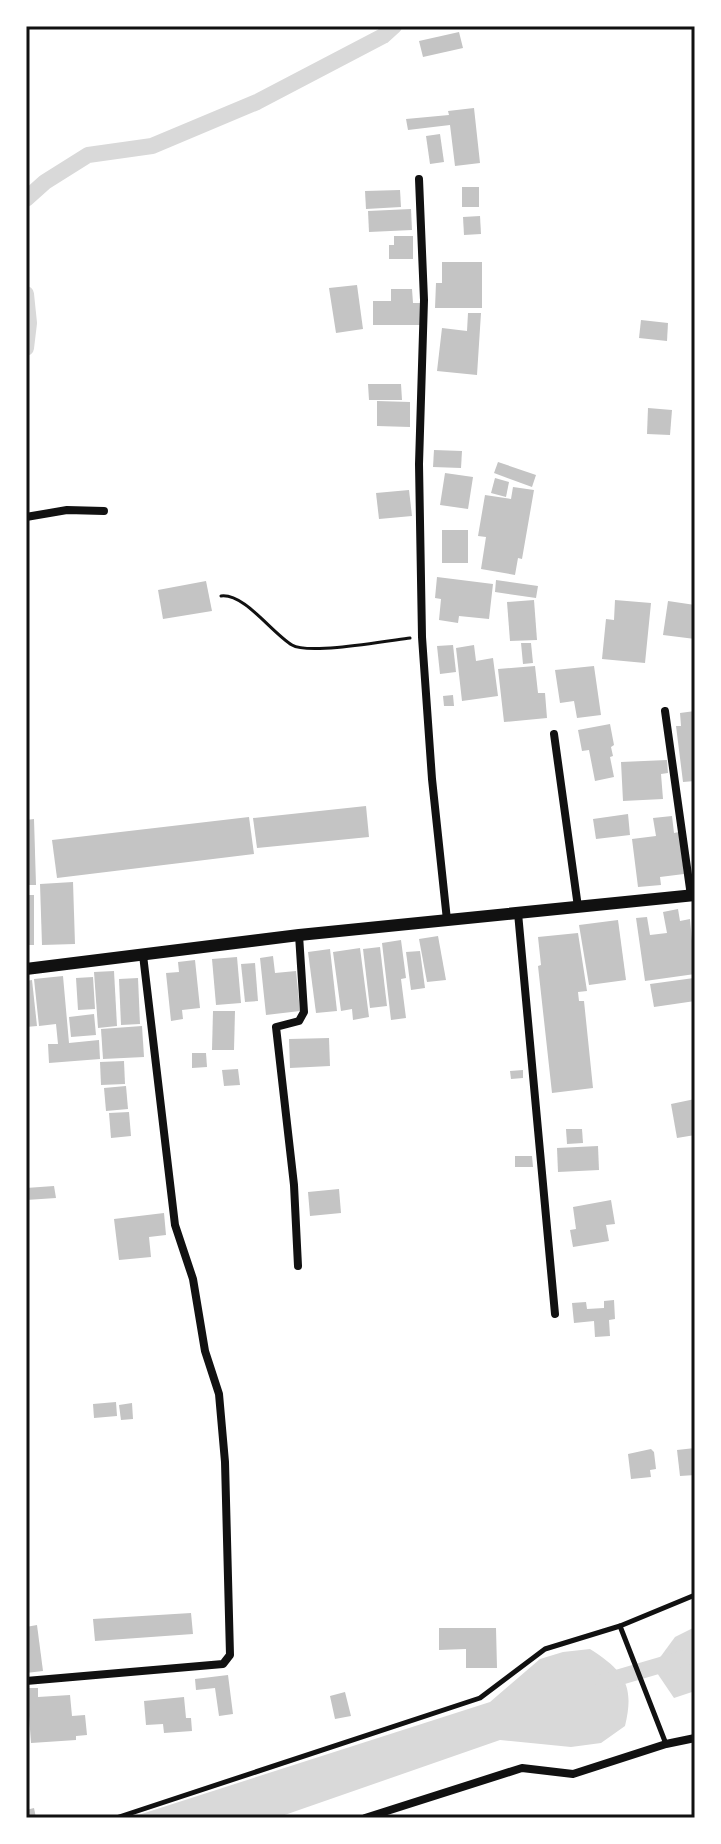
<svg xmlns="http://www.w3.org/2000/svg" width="721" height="1844" viewBox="0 0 721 1844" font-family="'Fira Sans',sans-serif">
<rect width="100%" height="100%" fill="#fff"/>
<g fill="#d9d9d9">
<path d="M695,1627V1691L674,1698L653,1667L675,1637Z"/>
<path d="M590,1649C624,1671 635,1685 625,1726L601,1743L571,1747L500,1740L276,1818H129L490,1702L540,1659L563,1652Z"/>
</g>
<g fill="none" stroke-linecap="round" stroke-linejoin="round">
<g stroke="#d9d9d9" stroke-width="16">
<path d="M26,199L45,182L88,155L152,146L257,102L383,36L394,26"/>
<path d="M26,294L29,323L26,348"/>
<path d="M603,1682L695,1655"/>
</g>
</g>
<g fill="#c4c4c4">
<path d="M459,32L463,48L423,57L419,41Z"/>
<path d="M474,108L480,163L455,166L450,125L408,130L406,119L449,115L448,111Z"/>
<path d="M440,134L444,162L430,164L426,136Z"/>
<rect x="462" y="187" width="17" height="20"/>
<path d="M400,190L401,207L366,209L365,191Z"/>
<path d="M411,209L412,230L369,232L368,211Z"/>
<path d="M480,216L481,234L464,235L463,217Z"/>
<path d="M394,236H413V259H389V245H394Z"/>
<path d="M442,262H482V308H435L436,283H442Z"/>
<path d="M357,285L363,329L336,333L329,288Z"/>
<path d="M391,289H412L413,303H420V325H373V301H391Z"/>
<path d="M468,313H481L477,375L437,371L442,328L467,331Z"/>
<path d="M641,320L668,323L667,341L639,338Z"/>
<path d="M368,384H401L402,400H369Z"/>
<path d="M377,401L410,402V427L377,426Z"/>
<path d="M648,408L672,410L670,435L647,434Z"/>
<path d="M434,450L462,451L461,468L433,467Z"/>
<path d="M498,462L536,475L532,487L494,473Z"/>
<path d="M445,473L473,477L468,509L440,505Z"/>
<path d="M495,478L509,482L506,497L491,493Z"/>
<path d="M513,487L534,490L522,559L518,558L515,575L481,569L486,537L478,536L485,495L511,499Z"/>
<path d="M409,490L412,516L379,519L376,493Z"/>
<rect x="442" y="530" width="26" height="33"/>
<path d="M437,577L493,584L489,619L459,616L458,623L439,620L441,599L435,598Z"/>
<path d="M496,580L538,586L536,598L495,592Z"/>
<path d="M206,581L212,611L163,619L158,590Z"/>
<path d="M534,600L537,640L510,641L507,602Z"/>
<path d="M615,600L651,603L645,663L602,659L606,619L614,620Z"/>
<path d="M668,601L695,605V639L663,635Z"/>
<path d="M521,643H531L533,663L523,664Z"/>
<path d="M453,645L456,672L440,674L437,646Z"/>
<path d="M474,645L476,661L493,658L498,696L462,701L456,648Z"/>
<path d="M535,666L538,693H545L547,718L504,722L498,669Z"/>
<path d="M594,666L601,715L577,718L574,701L560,703L555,670Z"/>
<path d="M453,695L454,706H444L443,696Z"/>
<path d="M695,711V781L683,782L676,726H681L680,713Z"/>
<path d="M610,724L614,745L611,747L613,756L610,757L614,777L595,781L589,750L582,751L578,730Z"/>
<path d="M667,760L668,773L661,774L663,799L623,801L621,762Z"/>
<path d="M366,806L369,837L257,848L253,818Z"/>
<path d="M628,814L630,835L596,839L593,819Z"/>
<path d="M672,816L674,833L679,832L684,874L660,877L661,885L638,887L632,839L656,836L653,818Z"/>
<path d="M249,817L254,854L57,878L52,840Z"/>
<path d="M34,819L36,885H26V820Z"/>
<path d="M73,882L75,944L42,945L40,884Z"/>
<rect x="26" y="895" width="8" height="50"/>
<path d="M678,909L680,921L690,919L695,974L645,981L636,918L647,917L650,935L667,933L663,912Z"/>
<path d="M618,920L626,980L589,985L579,925Z"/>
<path d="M578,933L587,991L578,992L579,1001H584L593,1088L552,1093L538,966L541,965L538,937Z"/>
<path d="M438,936L446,980L427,982L419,939Z"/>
<path d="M401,940L406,978L401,979L406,1018L391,1020L382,943Z"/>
<path d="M380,947L387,1006L370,1008L363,949Z"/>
<path d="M360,948L369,1017L353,1020L352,1009L341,1011L333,952Z"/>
<path d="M330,949L337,1011L316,1013L308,952Z"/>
<path d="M420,951L425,988L411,990L406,952Z"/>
<path d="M273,956L275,973L296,971L300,1011L266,1015L260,958Z"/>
<path d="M237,957L241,1003L216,1005L212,959Z"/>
<path d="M195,960L200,1008L182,1010L183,1019L171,1021L166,973L179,972L178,962Z"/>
<path d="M255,963L258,1001L245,1002L241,964Z"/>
<path d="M114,971L117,1026L98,1028L94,972Z"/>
<path d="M63,976L69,1043L99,1040L100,1059L49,1063L48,1044H58L56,1024L39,1026L34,979Z"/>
<path d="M93,977L95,1009L78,1010L76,978Z"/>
<path d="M138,978L140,1024L121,1025L119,979Z"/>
<path d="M694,978L695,1001L654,1007L650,984Z"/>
<path d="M32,980L37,1026L26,1027V981Z"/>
<path d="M213,1011H235L234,1050H212Z"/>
<path d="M94,1014L96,1035L71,1037L69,1017Z"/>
<path d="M142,1026L144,1057L103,1059L101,1029Z"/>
<path d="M329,1038L330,1066L290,1068L289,1039Z"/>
<path d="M192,1053H206L207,1067L192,1068Z"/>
<path d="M124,1061L125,1084L101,1085L100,1062Z"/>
<path d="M238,1069L240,1085L224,1086L222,1070Z"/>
<path d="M523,1070V1078L511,1079L510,1071Z"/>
<path d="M126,1086L128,1109L106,1111L104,1088Z"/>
<path d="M695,1099V1135L677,1138L671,1104Z"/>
<path d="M129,1112L131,1136L111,1138L109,1113Z"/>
<path d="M566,1129H582L583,1143L567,1144Z"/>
<path d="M598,1146L599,1170L558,1172L557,1148Z"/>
<path d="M515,1156H532L533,1167H515Z"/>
<path d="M54,1186L56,1198L26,1200V1188Z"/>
<path d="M339,1189L341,1213L310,1216L308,1192Z"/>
<path d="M611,1200L615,1224L606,1225L609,1241L573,1247L570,1230L576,1229L573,1207Z"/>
<path d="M164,1213L166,1235L149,1237L151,1257L119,1260L114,1219Z"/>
<path d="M614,1300L615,1319L609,1320L610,1336L595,1337L594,1321L574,1323L572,1303L586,1302L587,1309L604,1308V1301Z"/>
<path d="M116,1402L117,1416L94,1418L93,1404Z"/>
<path d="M132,1403L133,1419L121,1420L119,1405Z"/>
<path d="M695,1448V1475L680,1476L677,1450Z"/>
<path d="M651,1449L654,1452L656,1469L650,1470L651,1477L631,1479L628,1454Z"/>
<path d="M191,1613L193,1634L95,1641L93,1619Z"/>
<path d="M37,1625L43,1671L26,1673V1627Z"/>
<path d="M439,1628H496L497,1668H466V1649L439,1650Z"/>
<path d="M228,1675L233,1714L219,1716L215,1688L196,1690L195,1679Z"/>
<path d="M27,1688H38V1697L70,1695L72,1716L85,1715L87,1735L76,1736V1740L31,1743Z"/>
<path d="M345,1692L351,1716L335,1719L330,1696Z"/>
<path d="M184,1697L186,1718H191L192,1731L164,1733L163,1724L146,1725L144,1701Z"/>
<path d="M34,1808L36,1818H26V1810Z"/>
</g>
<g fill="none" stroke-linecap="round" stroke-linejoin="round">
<path stroke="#111" stroke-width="3" d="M221,596C244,593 272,633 292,645C308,655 387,641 410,638"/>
<g stroke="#111" stroke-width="5">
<path d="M666,1744L620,1626L695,1595"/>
<path d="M116,1818L480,1698L545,1649L620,1626"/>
</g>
<g stroke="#111" stroke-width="8">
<path d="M419,179L424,300L419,464L422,637L432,779L447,920"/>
<path d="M26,517L67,510L104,511"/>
<path d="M665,711L691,896"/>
<path d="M554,734L578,907"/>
<path d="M518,913L555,1314"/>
<path d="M298,1266L294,1185L276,1027L299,1021L304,1012L299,935"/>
<path d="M26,1681L223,1664L230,1655L225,1462L219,1394L205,1351L193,1279L175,1225L143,955"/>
<path d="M365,1818L522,1768L573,1774L666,1744L695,1738"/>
</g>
<path stroke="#111" stroke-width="12" d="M26,969L299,935L695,895"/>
</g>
<rect width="721" height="1844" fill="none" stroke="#ffffff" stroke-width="56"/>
<rect x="28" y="28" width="665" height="1788" fill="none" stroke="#111" stroke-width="3"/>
</svg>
